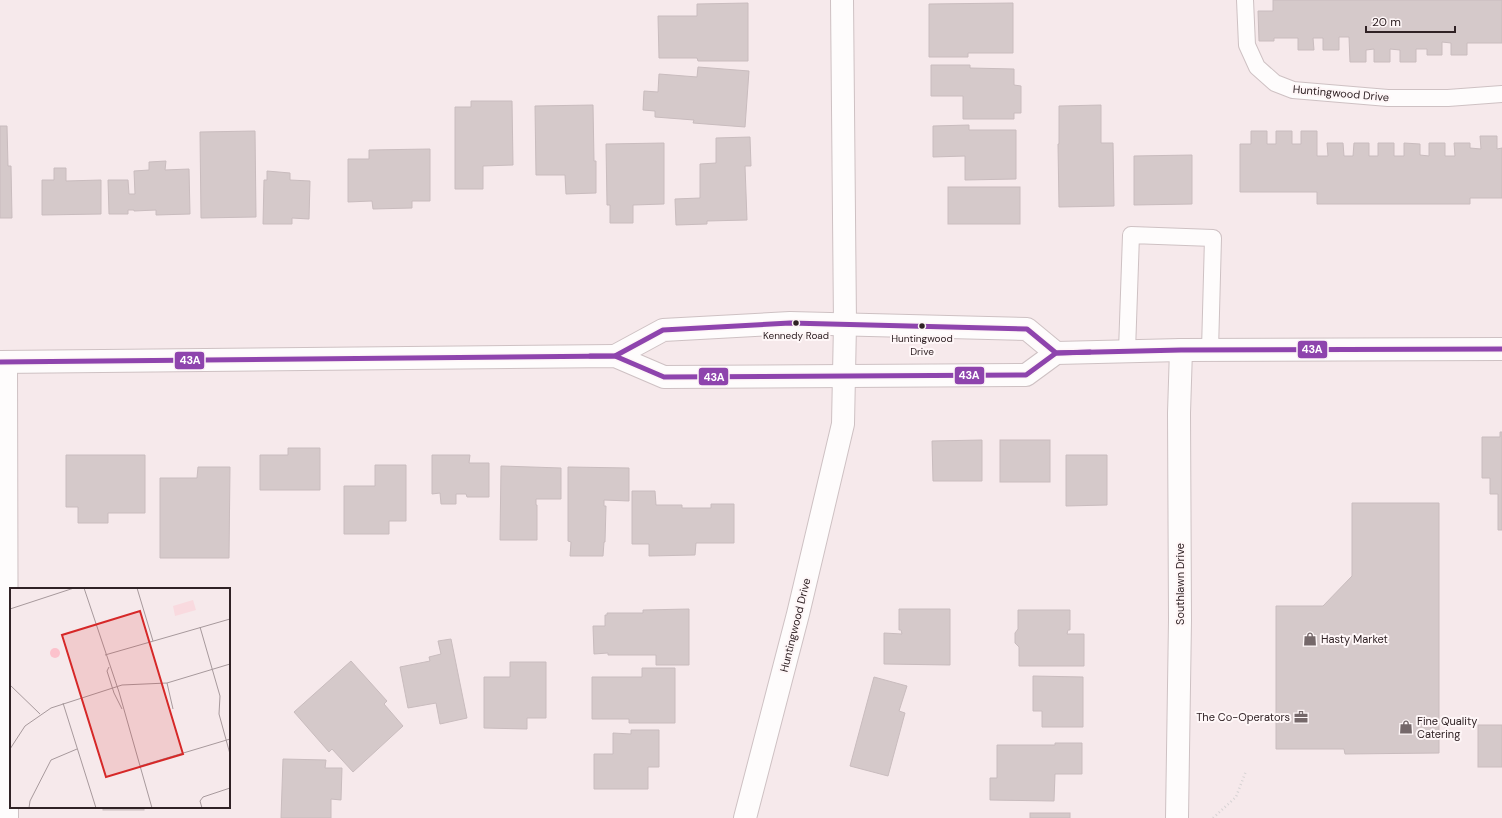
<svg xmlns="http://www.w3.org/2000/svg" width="1502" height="818" viewBox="0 0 1502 818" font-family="'DM Sans',sans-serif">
<rect width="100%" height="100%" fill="#f6e9eb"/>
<g fill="#d5c9ca" stroke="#c9bcbe">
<path d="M1273,0H1502V43H1467V55H1451V43L1442,42V55H1427V49H1416V62H1400V50L1390,49V62H1374V49L1366,50V62H1350L1349,37H1339V50H1323V38H1313L1314,50H1298V38H1274V41H1259L1258,11H1273Z"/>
<path d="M748,3V61H698L697,58H659L658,16H697V4Z"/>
<path d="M1013,3V53H968V57H929V4Z"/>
<path d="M931,65H970V68L1014,69V85L1021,86V113H1014V119H963V96H931Z"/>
<path d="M698,67L749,71L745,127L693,123L694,120L655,117V111L643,110L644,91L658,92L659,74L697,77Z"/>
<path d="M471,101H512L513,165L483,166V189H455V107H471Z"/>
<path d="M593,105L594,161H596V193L566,194L565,175H536L535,106Z"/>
<path d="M1101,105V143H1113L1114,206L1059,207L1058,144H1059V106Z"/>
<path d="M969,125V130H1016V179L965,180V156L933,157V126Z"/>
<path d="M0,126H7L8,166H11L12,218H0Z"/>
<path d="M255,131L256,217L201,218L200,132Z"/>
<path d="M1251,131H1267V144H1276V131H1292V144H1301V131H1317V156H1328L1327,143H1343L1344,156H1353L1354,143H1369V156H1378V143H1394V156H1404V143L1420,144V155L1429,156V143H1445V156H1455L1454,143H1470V148L1481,149L1480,136H1497V149L1502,148V198H1470V204H1317V192H1240V144H1251Z"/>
<path d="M750,137L751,166H745L747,220L707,221V224L676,225L675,199L700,198V164L716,163V138Z"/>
<path d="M664,143V204L633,205V223H610V205H607L606,144Z"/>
<path d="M430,149V201H412V208L373,209L372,201L348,202V159H369V150Z"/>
<path d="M1192,155V204L1134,205V156Z"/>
<path d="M166,161L165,170L189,169L190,214L156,215V210L134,211V210H128V214H109L108,180H128L129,194H135L134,171L149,170V162Z"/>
<path d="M54,168H66V181L101,180V214L42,215V180H54Z"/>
<path d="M267,171L290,173V180L310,181L309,219L292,218V224H263L264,180H267Z"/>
<rect x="948" y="187" width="72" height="37"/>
<path d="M1500,432H1502V530H1498V494H1490V478H1482V437H1500Z"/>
<path d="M982,440V481H933L932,441Z"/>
<rect x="1000" y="440" width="50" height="42"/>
<path d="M288,448H320V490H260V455H288Z"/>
<path d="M66,455H145V513H108V523H78V507H66Z"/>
<path d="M432,455H470L469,463H489V497H467L466,494H456V504H441L440,493L432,494Z"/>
<path d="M1066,455H1107V505L1066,506Z"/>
<path d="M375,465H406V521H389V534H344V486H375Z"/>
<path d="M501,466L561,468V499H536V505H537V540H500Z"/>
<path d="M198,467H230L229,558H160V478H197Z"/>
<path d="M568,467L629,468V501L604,500V506H606L605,542H604L603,556H570L571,542L568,541Z"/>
<path d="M632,491H655L656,505H682V508H711V504H734V543H696L695,555L649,556V544H632Z"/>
<path d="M1352,503H1439V753L1345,754L1344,749H1276V606H1323L1352,576Z"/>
<path d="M689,609V665H656V655H608V653L594,654L593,626H605V615H607V613H643V610Z"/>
<path d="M899,609H950V665L884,664V633L902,634L901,630H899Z"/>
<path d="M1018,610H1070V630H1068L1067,634H1084V666H1019V647L1015,643V633L1018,629Z"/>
<path d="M451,639L467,718L440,724L436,703L408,708L400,667L430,661L429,657L441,654L438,641Z"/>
<path d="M351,661L387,701L384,704L403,726L353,772L332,749L329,752L294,712Z"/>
<path d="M510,662H546V718H527V729L484,728V677H510Z"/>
<path d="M642,668H675V723H629V719H592V677H642Z"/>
<path d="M1033,676L1083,677V727H1042V711H1033Z"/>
<path d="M874,677L907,686L899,711L905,713L888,776L850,766Z"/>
<rect x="1478" y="725" width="24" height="42"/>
<path d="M631,730H659V767H648V789H594V754H613V733L631,734Z"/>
<path d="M1055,743H1082V774H1055L1054,801L990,800V778H997V745H1055Z"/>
<path d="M283,759L326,760L325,768H342L341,800L331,799V818H281Z"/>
<rect x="103" y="807" width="41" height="3"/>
<rect x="1030" y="813" width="40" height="5"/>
</g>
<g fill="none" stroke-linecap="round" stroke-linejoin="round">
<g stroke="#cec1c3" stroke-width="18">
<g id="service">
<path d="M1245,0L1247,45L1257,67L1275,83L1293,90L1388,98H1448L1502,94"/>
<path d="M1127,351L1131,235L1213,238L1210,350"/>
</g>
</g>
<g stroke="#cec1c3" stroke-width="24">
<g id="minor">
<path d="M6,362L7,818"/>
<path d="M1177,818L1180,620L1179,413L1181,350"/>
</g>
</g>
<g stroke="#cec1c3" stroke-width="24">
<path id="tertiary" d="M745,818L798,614L843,424L845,324L842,0"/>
</g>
<g stroke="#cec1c3" stroke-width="24">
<g id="secondary">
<path d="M615,356L663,330L790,323L1027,329L1056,353"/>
<path d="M0,362L615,356L664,377L1026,375L1056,353L1181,350L1502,349"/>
</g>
</g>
<path stroke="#d7d3d4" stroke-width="2.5" stroke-dasharray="1 3" stroke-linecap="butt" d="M1213,818L1236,797L1246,771"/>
<use href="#service" stroke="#fefcfc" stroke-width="16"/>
<use href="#minor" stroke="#fefcfc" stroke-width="22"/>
<use href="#tertiary" stroke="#fefcfc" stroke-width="22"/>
<use href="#secondary" stroke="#fefcfc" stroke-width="22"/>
<g stroke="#fef6f7" stroke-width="8">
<g id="bus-1">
<path d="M590,356H615L664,377L1026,375L1056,353L1090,352"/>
<path d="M0,362L615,356L663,330L790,323L1027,329L1056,353L1181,350L1502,349"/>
</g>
</g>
<use href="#bus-1" stroke="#8e44ad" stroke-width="5"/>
</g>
<defs>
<g id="shop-bare" transform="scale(1.08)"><path d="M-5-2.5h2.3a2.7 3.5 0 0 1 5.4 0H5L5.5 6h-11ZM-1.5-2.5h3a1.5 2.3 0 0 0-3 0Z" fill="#75686a" stroke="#fef6f7" stroke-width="2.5" paint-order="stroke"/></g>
<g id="office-bare" transform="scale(1.08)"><path d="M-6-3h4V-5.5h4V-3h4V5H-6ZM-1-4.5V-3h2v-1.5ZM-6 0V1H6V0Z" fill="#75686a" stroke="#fef6f7" stroke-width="2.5" paint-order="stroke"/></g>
</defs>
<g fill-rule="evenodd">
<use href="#shop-bare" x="1310" y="639"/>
<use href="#office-bare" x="1301" y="717"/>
<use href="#shop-bare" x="1406" y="727"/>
</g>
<g fill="#302225" stroke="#fef6f7" stroke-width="1.5">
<circle cx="796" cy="323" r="3.5"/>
<circle cx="922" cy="326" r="3.5"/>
</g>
<g text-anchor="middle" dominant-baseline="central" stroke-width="4" stroke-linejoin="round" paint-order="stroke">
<g font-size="10" fill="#302225" stroke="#fef6f7">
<text x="796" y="335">Kennedy Road</text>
<text x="922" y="338">Huntingwood<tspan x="922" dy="13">Drive</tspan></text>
</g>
<g font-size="11" fill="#302225" stroke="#fef6f7">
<text transform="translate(1341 93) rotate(5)">Huntingwood Drive</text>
<text transform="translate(1180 584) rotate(-90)">Southlawn Drive</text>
<text transform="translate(795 625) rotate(-76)">Huntingwood Drive</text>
</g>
<g font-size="11" fill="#302225" stroke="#fef6f7" text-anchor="start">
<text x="1321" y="639">Hasty Market</text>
<text x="1290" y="717" text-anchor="end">The Co-Operators</text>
<text x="1417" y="721">Fine Quality<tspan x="1417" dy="13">Catering</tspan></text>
</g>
</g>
<g transform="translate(10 588)">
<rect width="220" height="220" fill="#f6e9eb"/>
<path d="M183,12L186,22L165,28L163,18Z" fill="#f9dadf"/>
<path d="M40 65a5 5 0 1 1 10 0a5 5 0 1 1-10 0Z" fill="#fcc2cc"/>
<path fill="none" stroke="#a7999c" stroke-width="1" d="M74,0L109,104L142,220M127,0L143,53M0,21L64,0M190,39L210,108L209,126L220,166M95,67L220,31M99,79L97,83L104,105L112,121M157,95L163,121M0,97L30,126M53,115L86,220M0,161L15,138L41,120L112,97L157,95L220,76M130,178L220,151M19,220L20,213L41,172L67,161M192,220L190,213L193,209L220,200"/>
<path fill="#d62828" fill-opacity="0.15" stroke="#d62828" stroke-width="2" d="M130,23L173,166L96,189L52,47Z"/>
<rect width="220" height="220" fill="none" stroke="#302225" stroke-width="2"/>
</g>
<g stroke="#fef6f7" stroke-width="1.5">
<rect x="1297" y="340" width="31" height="19" rx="4" fill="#8e44ad"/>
<rect x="174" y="351" width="31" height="19" rx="4" fill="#8e44ad"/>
<rect x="954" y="366" width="31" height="19" rx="4" fill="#8e44ad"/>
<rect x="698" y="367" width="31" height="19" rx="4" fill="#8e44ad"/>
</g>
<g font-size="11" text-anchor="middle" font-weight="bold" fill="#fff">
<text x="1312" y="353">43A</text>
<text x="190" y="364">43A</text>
<text x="969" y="379">43A</text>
<text x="714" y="381">43A</text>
</g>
<path d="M1366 26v6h89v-6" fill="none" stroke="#302225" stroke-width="2"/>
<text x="1372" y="26" font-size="12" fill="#302225" stroke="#fef6f7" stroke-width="3" paint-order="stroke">20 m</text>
</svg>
